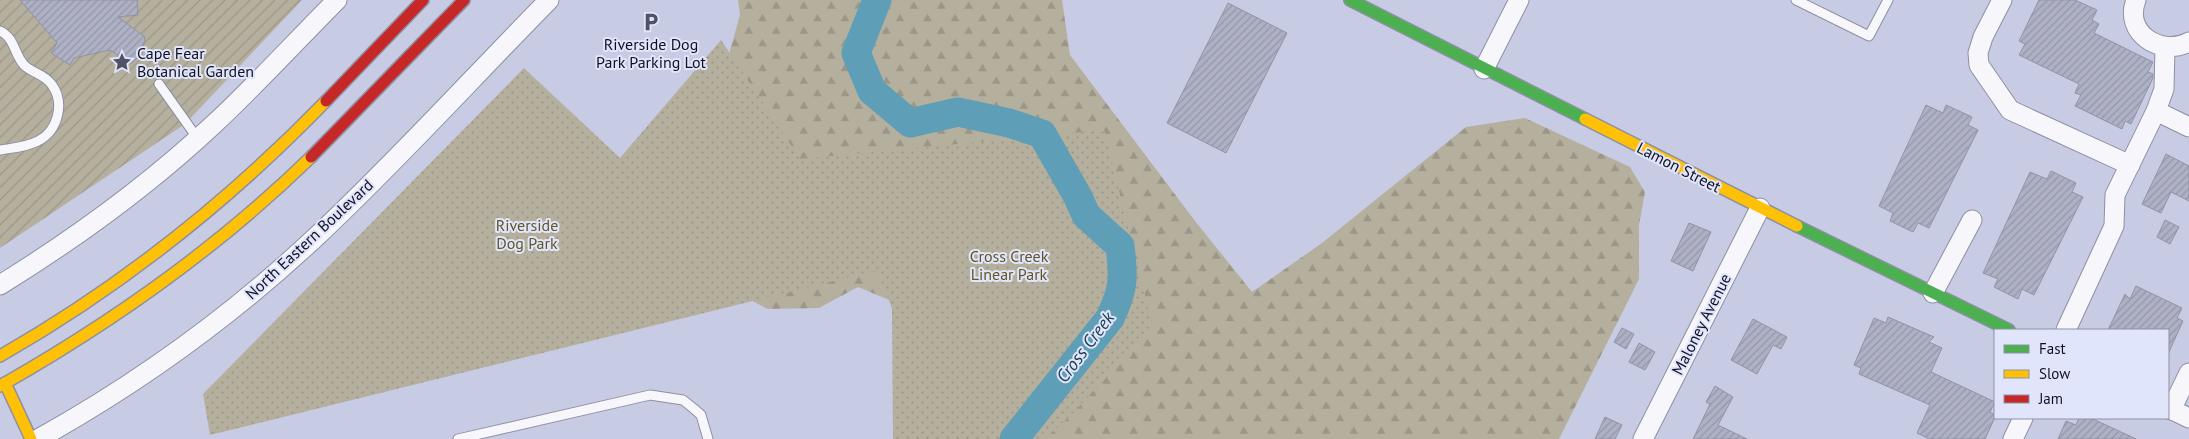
<svg xmlns="http://www.w3.org/2000/svg" width="2189" height="439" viewBox="0 0 2189 439" font-family="'PT Sans',sans-serif">
<defs>
<pattern id="forest-firs" width="22" height="20" patternUnits="userSpaceOnUse" patternTransform="scale(1.25)"><rect width="22" height="20" fill="#b5b09e"/><path d="M5 1l3.5 6h-7zM16 11l3.5 6h-7z" fill="#9b9688"/></pattern>
<pattern id="park-dots" width="8" height="8" patternUnits="userSpaceOnUse" patternTransform="scale(1.25)"><rect width="8" height="8" fill="#b5b09e"/><path d="M2 2h.1M6 6h.1" fill="none" stroke="#9b9688" stroke-width="1.8" stroke-linecap="round"/></pattern>
<pattern id="garden-furrows" width="10" height="10" patternUnits="userSpaceOnUse" patternTransform="scale(1.25)"><rect width="10" height="10" fill="#b5b09e"/><path d="M-1 1l2-2M0 10L10 0M9 11l2-2" fill="none" stroke="#9b9688"/></pattern>
<pattern id="building-hatch" width="6" height="6" patternUnits="userSpaceOnUse" patternTransform="scale(1.25)"><rect width="6" height="6" fill="#aeb0c4"/><path d="M-1 1l2-2M0 6l6-6M5 7l2-2" fill="none" stroke="#9596a8"/></pattern>
</defs>
<rect width="100%" height="100%" fill="#c8cbe4"/>
<path fill="url(#forest-firs)" d="M738,0H1062L1070,55L1195,221L1252,292L1322,243L1466,127L1525,118L1630,167L1645,192L1639,225V279L1559,439H934L930,317L858,287L819,308L768,309L723,286L729,54L740,15Z"/>
<path fill="url(#park-dots)" d="M721,40L800,159L1104,130L1153,328L1071,415L1045,439H893L892,309L878,270L210,435L203,394L524,68L620,158Z"/>
<path fill="url(#garden-furrows)" d="M0,0H302L185,124L0,248Z"/>
<g fill="none" stroke-linecap="round" stroke-linejoin="round">
<path stroke="#5e9eb6" stroke-width="29" d="M877,0L856,53L872,91L910,123L958,112L1009,123L1042,134L1078,197L1086,215L1120,246C1124,279 1124,288 1110,318L1014,439"/>
</g>
<g fill="url(#building-hatch)" stroke="#9193a6">
<path d="M20,0H137L138,15L118,17L145,37L142,54L130,64L110,50L74,58L70,65L51,53L57,43Z"/>
<path d="M2039,0H2075L2097,10L2092,20L2099,24L2094,33L2153,62L2148,72L2153,74V78L2131,124L2125,121L2122,129L2075,106L2081,95L2075,93L2079,84L2019,55L2025,44L2019,41Z"/>
<path d="M1228,3L1287,33L1226,153L1167,123Z"/>
<path d="M1926,105L1943,113L1946,105L1972,117L1968,125L1978,130L1929,228L1918,223L1913,232L1890,221L1893,213L1879,206Z"/>
<path d="M2166,154L2189,166V201L2171,192L2161,213L2142,204Z"/>
<path d="M2051,171L2076,183L2072,192L2083,197L2034,295L2022,289L2018,299L1994,287L1998,279L1983,273L2030,172L2047,179Z"/>
<path d="M2165,220L2179,227L2170,244L2157,237Z"/>
<path d="M1689,223L1711,232L1693,271L1671,261Z"/>
<path d="M2136,286L2182,308L2177,318L2183,321L2168,354V330H2108L2125,294L2130,299Z"/>
<path d="M1888,317L1934,337L1929,342L1942,348L1931,372L1995,402L1990,412L1995,415V417L1985,439H1929L1917,433L1930,405L1859,374L1861,368L1854,365L1874,318L1886,323Z"/>
<path d="M1753,319L1787,337L1781,349L1773,345L1757,374L1731,360Z"/>
<path d="M1622,328L1634,334L1626,349L1614,342Z"/>
<path d="M1639,343L1655,352L1645,370L1629,362Z"/>
<path d="M1715,386L1733,397L1718,425L1747,439H1693L1710,404L1706,402Z"/>
<path d="M1605,417L1622,425L1615,439H1595Z"/>
<path d="M2079,418H2091L2136,439H2058L2066,421L2076,425Z"/>
</g>
<g fill="none" stroke-linecap="round" stroke-linejoin="round">
<g stroke="#8d90a2" stroke-width="11">
<g id="lane">
<path d="M1796,0L1869,36L1888,0"/>
<path d="M0,31C15,38 14,54 24,65C32,73 45,74 52,85C65,103 58,131 38,141C27,147 12,148 0,150"/>
<path d="M159,84L198,139"/>
<path d="M458,439L650,395L683,400L693,408L701,415L708,439"/>
</g>
</g>
<g stroke="#8d90a2" stroke-width="21">
<g id="street">
<path d="M2002,0L1983,37L1978,53L1979,65L2010,110L2130,165"/>
<path d="M2136,0C2123,33 2161,57 2189,42"/>
<path d="M1484,69L1519,0"/>
<path d="M2156,111L2189,127"/>
<path d="M0,285C76,238 149,185 214,124C257,84 296,41 337,0"/>
<path d="M1933,293L1972,220"/>
<path d="M2066,330L2114,226L2115,195L2156,111L2164,89L2165,48"/>
<path d="M2168,408L2189,418"/>
<path d="M2171,410L2189,373"/>
<path d="M38,439C139,383 234,314 318,235C398,160 472,78 549,0"/>
<path d="M1643,439L1760,208"/>
<path d="M2013,439L2023,418"/>
</g>
</g>
<g stroke="#8d90a2" stroke-width="14">
<g id="fast">
<path d="M1350,0L1585,119"/>
<path d="M1797,226L2009,330"/>
</g>
</g>
<g stroke="#8d90a2" stroke-width="14">
<g id="slow">
<path d="M1585,119L1797,226"/>
<path d="M0,356C121,287 229,201 326,101"/>
<path d="M5,383L31,439"/>
<path d="M0,386C113,322 218,248 311,157"/>
</g>
</g>
<g stroke="#8d90a2" stroke-width="14">
<g id="jam">
<path d="M326,101L423,0"/>
<path d="M311,157L464,0"/>
</g>
</g>
<use href="#lane" stroke="#f7f7fb" stroke-width="9"/>
<use href="#street" stroke="#f7f7fb" stroke-width="19"/>
<use href="#fast" stroke="#4caf50" stroke-width="11"/>
<use href="#slow" stroke="#ffc107" stroke-width="11"/>
<use href="#jam" stroke="#c62828" stroke-width="11"/>
</g>
<defs>
<g id="parking-bare" transform="scale(1.5)"><path d="M-3.5-5.5H1a3.5 3.5 0 0 1 0 7H-1V5.5H-3.5ZM-1-3.4V-.6H.8a1.4 1.4 0 0 0 0-2.8Z" fill="#505365" stroke="#e1e5fc" stroke-width="2.5" paint-order="stroke"/></g>
<g id="sight-bare" transform="scale(1.5)"><path d="M0-6L1.8-2.2L6-1.7L2.9 1.2L3.7 5.4L0 3.3L-3.7 5.4L-2.9 1.2L-6-1.7L-1.8-2.2Z" fill="#505365" stroke="#e1e5fc" stroke-width="2.5" paint-order="stroke"/></g>
</defs>
<g fill-rule="evenodd">
<use href="#parking-bare" x="651" y="22"/>
<use href="#sight-bare" x="122" y="62"/>
</g>
<g text-anchor="middle" dominant-baseline="central" stroke-width="4" stroke-linejoin="round" paint-order="stroke">
<g font-size="16" fill="#101221" stroke="#e1e5fc">
<text x="651" y="44">Riverside Dog<tspan x="651" dy="18">Park Parking Lot</tspan></text>
<text x="137" y="53" text-anchor="start">Cape Fear<tspan x="137" dy="18">Botanical Garden</tspan></text>
</g>
<g font-size="16" fill="#101221" stroke="#e1e5fc">
<text transform="translate(1679 167) rotate(27)">Lamon Street</text>
<text transform="translate(309 239) rotate(-43)">North Eastern Boulevard</text>
<text transform="translate(1701 324) rotate(-63)">Maloney Avenue</text>
</g>
<g font-size="16" fill="#615623" stroke="#e1e5fc">
<text x="527" y="225">Riverside<tspan x="527" dy="18">Dog Park</tspan></text>
<text x="1009" y="256">Cross Creek<tspan x="1009" dy="18">Linear Park</tspan></text>
</g>
<g font-size="18" font-style="italic" fill="#18404b" stroke="#e1e5fc">
<text transform="translate(1085 347) rotate(-53)">Cross Creek</text>
</g>
</g>
<rect x="1994" y="329" width="175" height="90" fill="#e1e5fc" stroke="#8d91a4"/>
<rect x="2004" y="345" width="25" height="8" fill="#4caf50" stroke="#8d91a4"/>
<text x="2039" y="354" font-size="15" fill="#101221">Fast</text>
<rect x="2004" y="370" width="25" height="8" fill="#ffc107" stroke="#8d91a4"/>
<text x="2039" y="379" font-size="15" fill="#101221">Slow</text>
<rect x="2004" y="395" width="25" height="8" fill="#c62828" stroke="#8d91a4"/>
<text x="2039" y="404" font-size="15" fill="#101221">Jam</text>
</svg>
